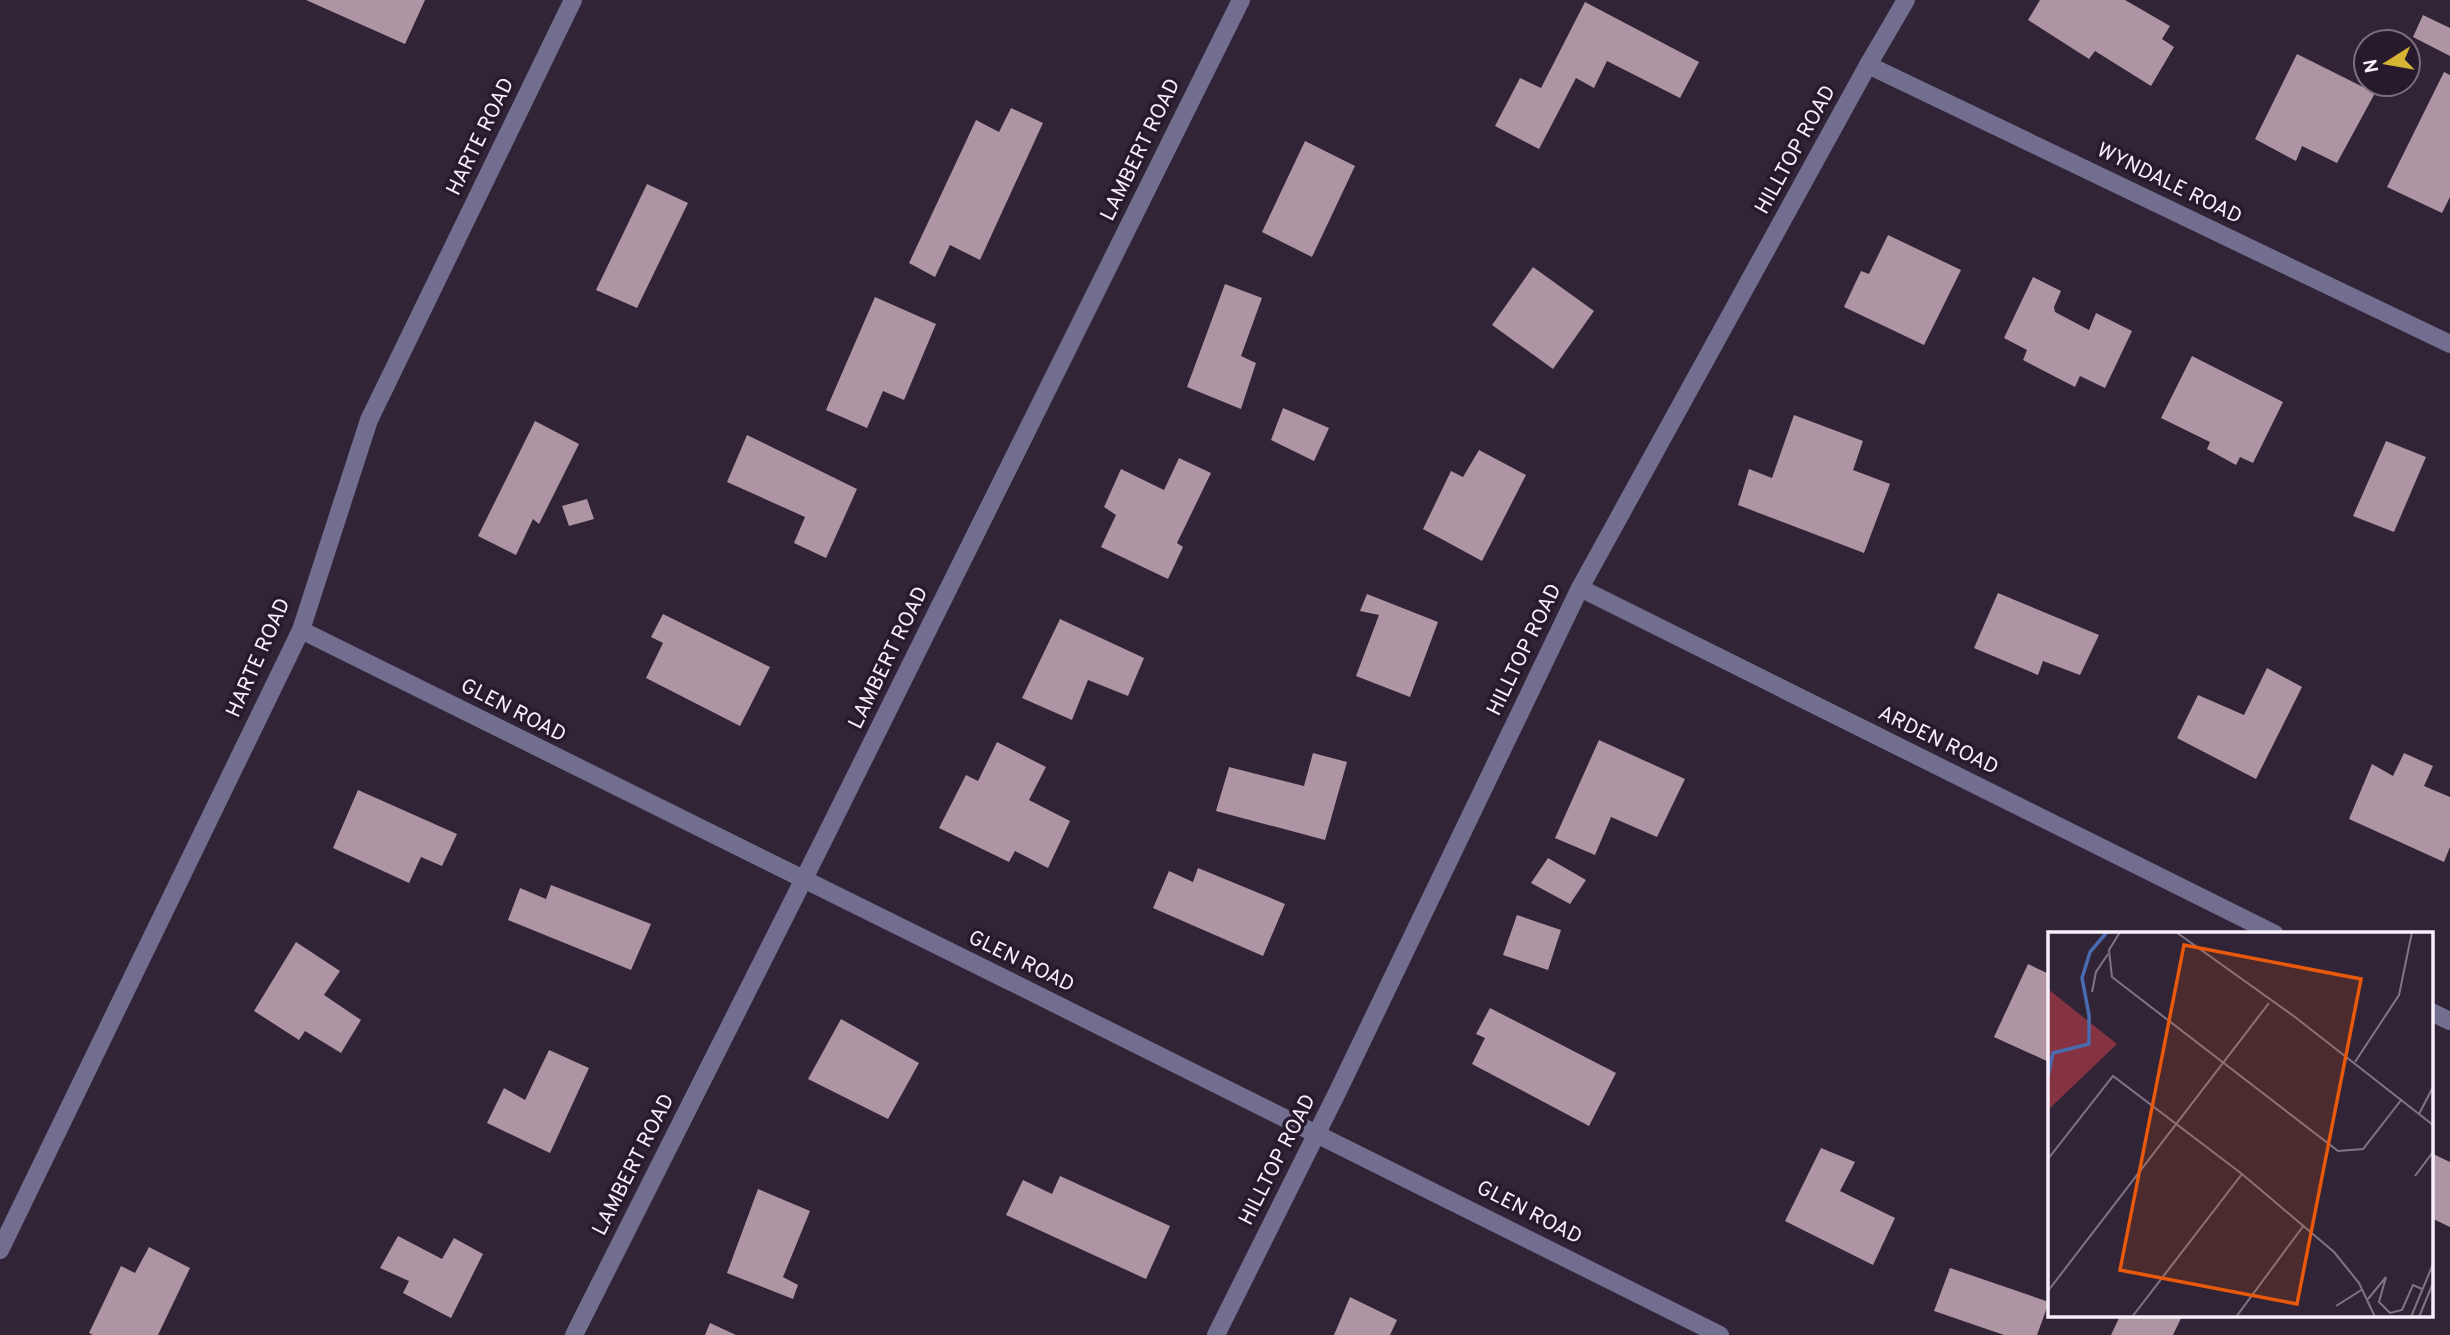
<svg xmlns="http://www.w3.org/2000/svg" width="2450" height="1335" viewBox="0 0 2450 1335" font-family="Overpass,sans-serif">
<rect width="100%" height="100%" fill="#312436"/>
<g fill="#af95a3">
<path d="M306,0H425L405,44Z"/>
<path d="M2040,0H2125L2170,26L2162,39L2174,47L2151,86L2095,51L2089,59L2028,20Z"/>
<path d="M1585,2L1699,62L1680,98L1607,61L1594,88L1576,78L1539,149L1495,126L1520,78L1541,88Z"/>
<path d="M2423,15L2450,28V56L2413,37Z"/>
<path d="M2297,54L2375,93L2337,163L2302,146L2296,161L2255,139Z"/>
<path d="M2444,72L2450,75V197L2442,213L2387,187Z"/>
<path d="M1011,108L1043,123L980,260L950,245L935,277L909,263L976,120L999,132Z"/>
<path d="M1305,141L1355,166L1312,257L1262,232Z"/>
<path d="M647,184L688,203L637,308L596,290Z"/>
<path d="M1888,235L1961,270L1924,345L1844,307L1861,271L1869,274Z"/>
<path d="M1533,267L1594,311L1553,369L1492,325Z"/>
<path d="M2033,277L2061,291L2054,307L2055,312L2089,330L2096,313L2132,331L2105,388L2080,376L2075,387L2023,360L2027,350L2004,338Z"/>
<path d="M1225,284L1262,298L1241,356L1256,363L1241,409L1187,387Z"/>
<path d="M875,297L936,324L904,400L883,391L867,428L826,410Z"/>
<path d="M2192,356L2283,402L2253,463L2240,457L2236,465L2207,449L2210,442L2161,418Z"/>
<path d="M1283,408L1329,428L1314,461L1271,440Z"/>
<path d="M1794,415L1863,441L1853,470L1890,484L1864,553L1738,505L1749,469L1772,478Z"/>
<path d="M535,421L579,444L539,524L533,519L516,555L478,536Z"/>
<path d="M747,435L857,489L826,558L794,543L805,517L727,482Z"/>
<path d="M2386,441L2426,457L2394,532L2353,516Z"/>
<path d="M1479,450L1526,475L1482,561L1423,529L1451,471L1463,477Z"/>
<path d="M1179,458L1211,473L1177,543L1183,547L1168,579L1101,547L1116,515L1104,507L1121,469L1164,490Z"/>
<path d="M587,499L594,519L569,526L562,506Z"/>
<path d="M1998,593L2099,635L2080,675L2043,661L2038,675L1974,648Z"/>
<path d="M1367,594L1438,622L1410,697L1356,676L1379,615L1360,611Z"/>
<path d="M663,614L770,667L740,726L646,678L663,643L651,637Z"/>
<path d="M1060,619L1144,658L1128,696L1088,680L1072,720L1022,698Z"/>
<path d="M2267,668L2302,687L2256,779L2177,738L2198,695L2244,715Z"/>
<path d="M1599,740L1685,779L1657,837L1611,817L1595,855L1555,838Z"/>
<path d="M997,742L1046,767L1029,800L1070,821L1048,868L1015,851L1009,862L939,828L966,775L978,781Z"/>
<path d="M1313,753L1347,762L1325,840L1216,811L1229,767L1304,786Z"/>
<path d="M2404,753L2433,766L2424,786L2450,797V847L2444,862L2349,819L2372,764L2393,776Z"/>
<path d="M358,790L457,834L442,866L421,857L409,883L333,848Z"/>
<path d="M1548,858L1586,880L1570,904L1531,883Z"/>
<path d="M1198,868L1285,904L1263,956L1153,908L1169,871L1193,882Z"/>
<path d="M551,885L651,924L631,970L508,920L520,888L546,899Z"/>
<path d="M1517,915L1561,930L1548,970L1503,955Z"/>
<path d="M296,942L340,971L324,995L361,1020L341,1053L305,1031L299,1040L254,1011Z"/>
<path d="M2028,964L2049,974V1062L1994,1037Z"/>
<path d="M1490,1008L1616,1073L1589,1126L1472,1064L1485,1038L1476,1034Z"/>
<path d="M841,1019L919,1063L888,1119L808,1079Z"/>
<path d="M549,1050L589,1068L550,1153L487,1123L504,1088L525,1100Z"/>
<path d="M1821,1148L1855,1162L1840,1191L1895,1218L1873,1265L1785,1221Z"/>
<path d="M2431,1153L2450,1162V1227L2431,1218Z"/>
<path d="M1060,1176L1170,1226L1146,1279L1006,1215L1023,1180L1052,1194Z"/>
<path d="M758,1189L810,1211L783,1277L798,1285L793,1299L727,1273Z"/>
<path d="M398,1236L442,1259L454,1238L483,1254L451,1318L403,1293L409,1281L380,1268Z"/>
<path d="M149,1247L190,1268L158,1335H93L89,1333L121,1266L135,1273Z"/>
<path d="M1950,1268L2049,1302L2037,1335H2004L1934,1311Z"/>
<path d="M1350,1297L1397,1320L1390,1335H1334Z"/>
<path d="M2120,1316H2182L2173,1335H2111Z"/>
<path d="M710,1323L736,1335H705Z"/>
</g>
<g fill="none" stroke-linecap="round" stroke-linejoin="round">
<g stroke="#726e90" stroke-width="18">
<path d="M1868,65L2450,344"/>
<path d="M1580,588L2275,934"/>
<path d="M301,630C773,866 1249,1097 1720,1335"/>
<path d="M2431,1012L2450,1021"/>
<path d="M0,1250L301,630L369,420L573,0"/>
<path d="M574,1335L825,837L1241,0"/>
<path d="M1216,1335L1337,1093L1580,588L1868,65L1906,0"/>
</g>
</g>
<g text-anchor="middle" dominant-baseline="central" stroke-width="7" stroke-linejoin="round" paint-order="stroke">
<g font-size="21" fill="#f8effb" stroke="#271a2c">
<text transform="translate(481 137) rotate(-64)">HARTE ROAD</text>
<text transform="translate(1141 150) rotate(-64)">LAMBERT ROAD</text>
<text transform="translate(1796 150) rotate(-61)">HILLTOP ROAD</text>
<text transform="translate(2169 184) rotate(26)">WYNDALE ROAD</text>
<text transform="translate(1525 650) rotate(-64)">HILLTOP ROAD</text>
<text transform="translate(259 658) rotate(-66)">HARTE ROAD</text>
<text transform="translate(889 658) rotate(-64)">LAMBERT ROAD</text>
<text transform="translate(513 711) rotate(27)">GLEN ROAD</text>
<text transform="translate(1938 741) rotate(26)">ARDEN ROAD</text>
<text transform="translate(1021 962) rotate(26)">GLEN ROAD</text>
<text transform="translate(1278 1160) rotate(-63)">HILLTOP ROAD</text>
<text transform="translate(634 1165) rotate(-63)">LAMBERT ROAD</text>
<text transform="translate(1529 1213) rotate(27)">GLEN ROAD</text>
</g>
</g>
<g transform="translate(2048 932)">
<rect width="385" height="385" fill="#312436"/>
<path d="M0,57L69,112L0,178Z" fill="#853242"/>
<path fill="none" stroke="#486caf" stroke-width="3.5" d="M0,144L5,121L41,112V83L34,46L42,20L59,0"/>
<path fill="none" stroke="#817585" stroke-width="2" d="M72,0L61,18L64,45L290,219L315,217L354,167M128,0L247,85L385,193M44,60L48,40L60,22M307,130L351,63L364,0M371,182L385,155M0,227L65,144L194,242L286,320L311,351L327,385M367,244L385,220M338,345L331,370L342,381L354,378L365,353L374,357M0,359L221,71M320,367L338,345M288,374L315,357M84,385L194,242M188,385L256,293M363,385L385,332M371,385L385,351"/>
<path fill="#e8590c" fill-opacity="0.15" stroke="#e8590c" stroke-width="3.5" d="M136,13L313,47L249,372L72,338Z"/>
<rect width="385" height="385" fill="none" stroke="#f8effb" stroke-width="3.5"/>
</g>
<g transform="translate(2387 63) rotate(259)"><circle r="33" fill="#271a2c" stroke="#7b6f7f" stroke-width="2"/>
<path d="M0-5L12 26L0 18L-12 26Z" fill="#d6b534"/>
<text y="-10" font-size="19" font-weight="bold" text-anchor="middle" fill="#f8effb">N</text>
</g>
</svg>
